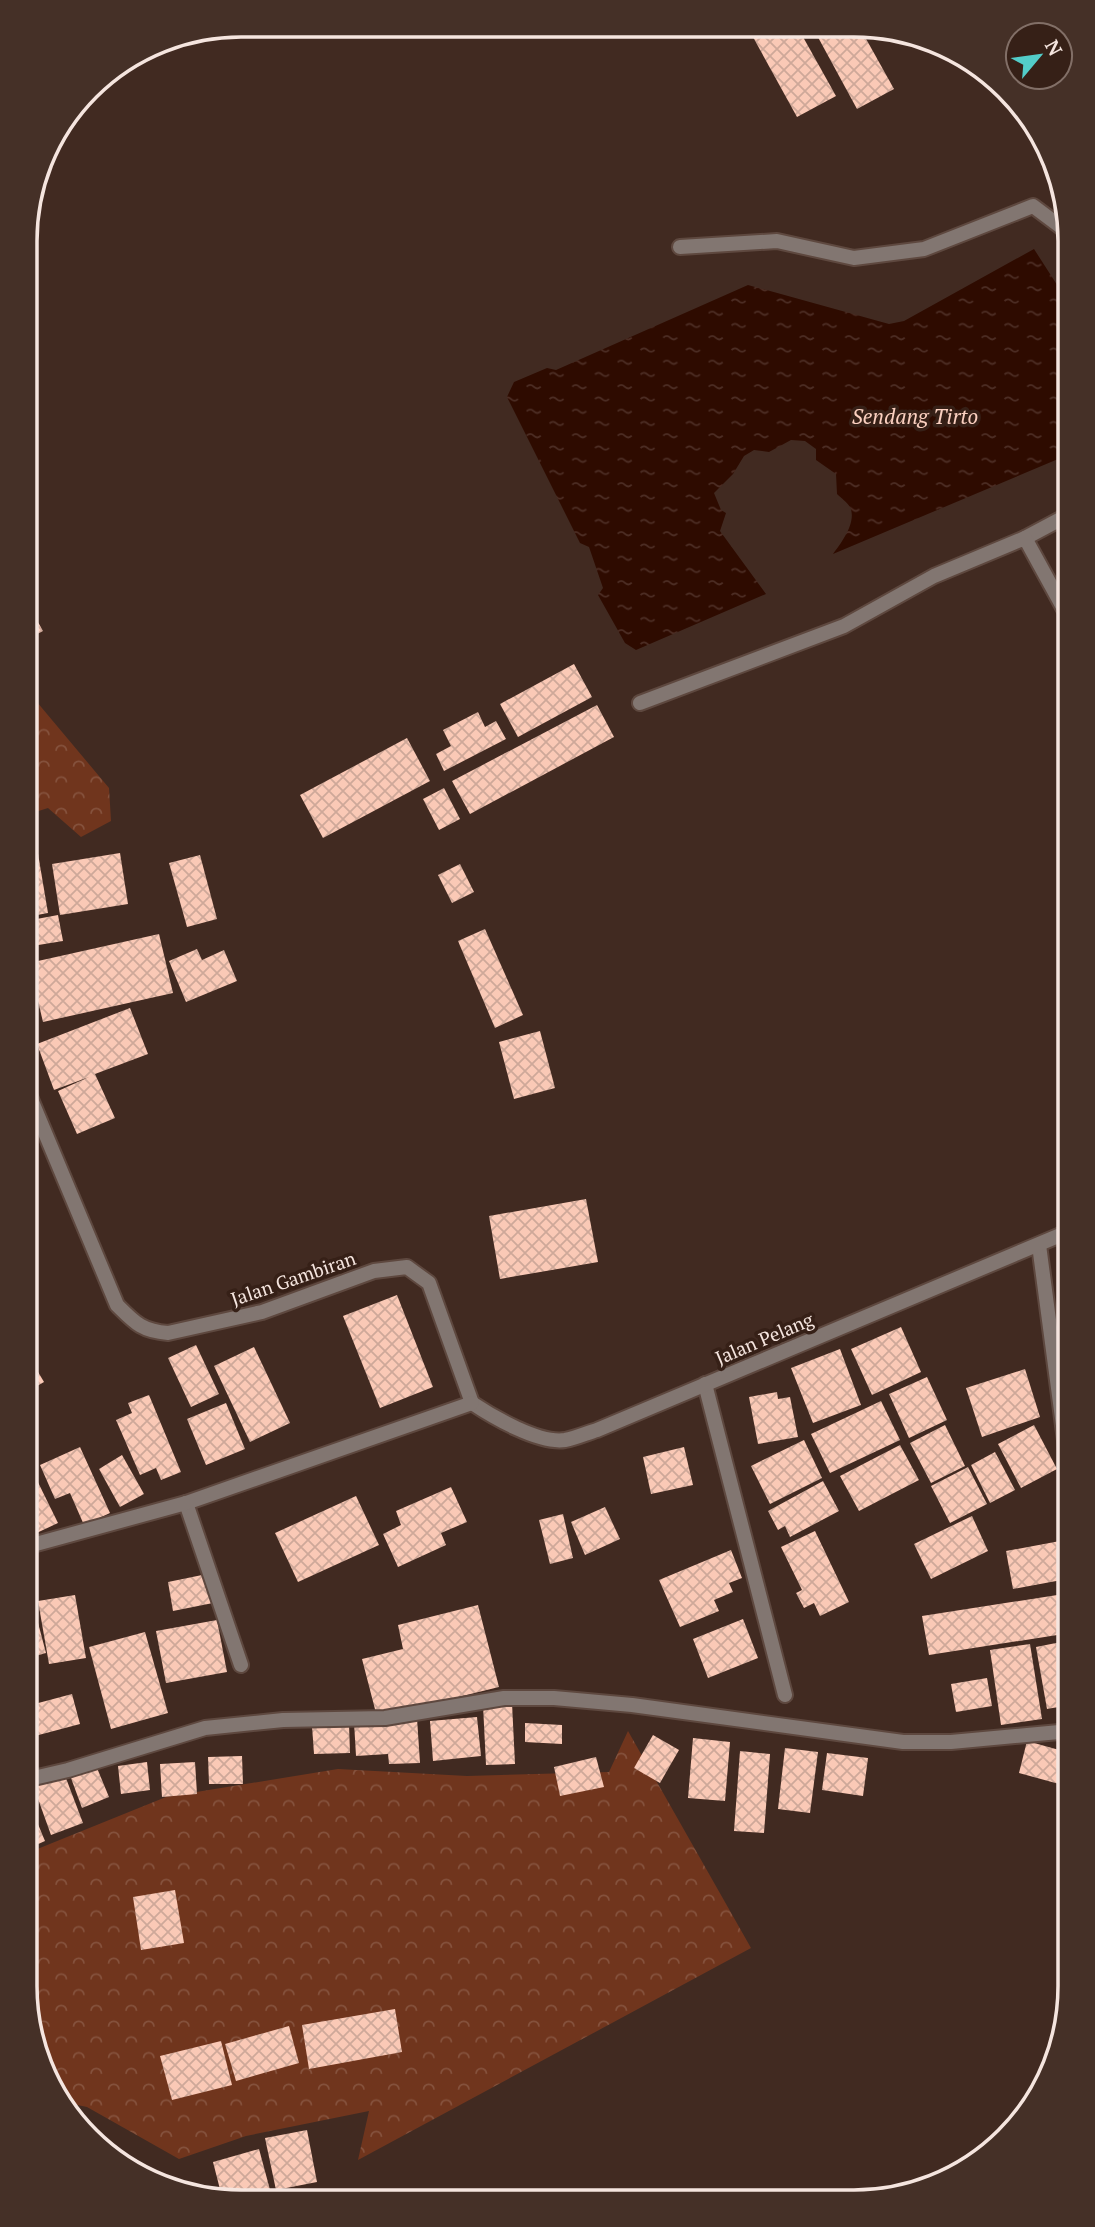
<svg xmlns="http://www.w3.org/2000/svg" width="1095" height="2227" viewBox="0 0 1095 2227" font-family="'PT Serif',serif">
<defs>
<pattern id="forest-crowns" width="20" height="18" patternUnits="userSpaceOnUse" patternTransform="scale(1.75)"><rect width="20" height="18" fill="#70351d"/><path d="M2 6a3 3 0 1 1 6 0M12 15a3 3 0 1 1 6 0" fill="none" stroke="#85523d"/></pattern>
<pattern id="water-ripples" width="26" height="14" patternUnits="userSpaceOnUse" patternTransform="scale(1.75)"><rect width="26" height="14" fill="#2e0b00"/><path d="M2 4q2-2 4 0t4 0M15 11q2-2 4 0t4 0" fill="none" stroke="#4d2e25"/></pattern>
<pattern id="building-cross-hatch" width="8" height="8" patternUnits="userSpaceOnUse" patternTransform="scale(1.75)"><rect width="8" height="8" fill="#fac9b6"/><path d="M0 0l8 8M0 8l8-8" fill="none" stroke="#cea899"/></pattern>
</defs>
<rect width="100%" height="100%" fill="#412a21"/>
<g fill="url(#forest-crowns)">
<path d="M26,689L109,788L111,821L81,837L48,808L26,815Z"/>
<path d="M628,1731L751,1948L358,2160L369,2111L246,2136L179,2159L87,2107L68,2103L36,2055L25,1986V1854L166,1797L338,1769L467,1776L609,1772Z"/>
</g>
<path fill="url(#water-ripples)" d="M1034,249L1070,305V454L833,554C842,542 857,522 850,507C847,502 841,498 837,494L836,474L816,460V449L805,441L791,440L769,452L754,450L744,456L733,474L714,493L721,510L726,513L720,531L766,594L636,650L625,643L598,595L603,588L589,547L580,543L507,397L514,382L547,368L556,370L748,285L889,324L904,321Z"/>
<g fill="url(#building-cross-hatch)">
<path d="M748,28H798L836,96L797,117Z"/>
<path d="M813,28H860L894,89L857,109Z"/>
<path d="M26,601L43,631L26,640Z"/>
<path d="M574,664L592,697L518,737L500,704Z"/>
<path d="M597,705L614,737L470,814L452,781Z"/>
<path d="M478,712L485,727L496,721L506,739L444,771L436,754L451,746L443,730Z"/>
<path d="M407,738L430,781L323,838L300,795Z"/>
<path d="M444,788L460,819L439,830L423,799Z"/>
<path d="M33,824L48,913L26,917V825Z"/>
<path d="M120,853L128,904L60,915L52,864Z"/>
<path d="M200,855L217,919L187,927L169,863Z"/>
<path d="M460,864L474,892L452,903L438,875Z"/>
<path d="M58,915L63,941L26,947V921Z"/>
<path d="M485,929L523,1015L495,1028L458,941Z"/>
<path d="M159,934L173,993L43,1022L29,963Z"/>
<path d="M197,949L202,960L224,950L237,981L186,1002L169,961Z"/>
<path d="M130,1008L148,1054L95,1074L115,1118L77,1134L58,1091L89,1077L54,1090L37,1044Z"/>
<path d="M540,1031L555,1088L514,1099L499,1042Z"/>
<path d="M586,1199L598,1262L500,1279L489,1216Z"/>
<path d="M397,1295L433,1387L380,1408L343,1316Z"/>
<path d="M901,1327L921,1372L872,1395L851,1349Z"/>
<path d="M196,1345L219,1394L191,1407L168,1358Z"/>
<path d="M254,1347L290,1423L250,1442L214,1366Z"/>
<path d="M840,1349L861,1405L813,1423L791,1368Z"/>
<path d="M28,1355L44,1382L25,1393V1357Z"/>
<path d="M1025,1369L1040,1417L982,1437L966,1388Z"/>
<path d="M927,1377L947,1420L909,1438L889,1394Z"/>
<path d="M777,1392L778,1399L790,1397L798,1437L758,1444L749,1397Z"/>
<path d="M149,1395L181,1472L161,1480L156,1468L140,1475L116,1420L132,1413L128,1403Z"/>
<path d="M881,1401L900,1440L830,1473L811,1434Z"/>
<path d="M226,1403L245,1449L206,1465L187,1419Z"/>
<path d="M945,1425L965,1466L931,1483L910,1443Z"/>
<path d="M1034,1425L1057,1469L1021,1488L998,1444Z"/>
<path d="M804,1440L822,1478L770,1504L751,1466Z"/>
<path d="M900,1445L919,1480L859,1511L840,1476Z"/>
<path d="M80,1447L110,1513L84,1525L70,1493L55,1499L40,1465Z"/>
<path d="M684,1447L693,1485L651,1494L643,1457Z"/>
<path d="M995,1452L1015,1490L990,1503L971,1465Z"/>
<path d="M122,1455L144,1494L120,1507L99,1469Z"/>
<path d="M30,1466L58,1523L28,1537L25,1530V1469Z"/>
<path d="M968,1467L987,1504L950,1523L931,1486Z"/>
<path d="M823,1481L839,1511L790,1537L785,1526L778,1530L768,1511Z"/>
<path d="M451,1487L467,1522L441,1533L446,1545L398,1567L383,1534L401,1525L396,1511Z"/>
<path d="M356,1496L379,1545L298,1582L275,1533Z"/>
<path d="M605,1507L620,1539L585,1555L571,1522Z"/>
<path d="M563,1514L573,1558L550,1564L539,1520Z"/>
<path d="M972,1516L988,1551L931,1579L914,1544Z"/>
<path d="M815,1531L849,1602L820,1616L814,1603L804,1608L796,1593L802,1590L781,1547Z"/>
<path d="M1060,1541L1067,1579L1013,1589L1006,1551Z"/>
<path d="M731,1550L742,1578L729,1583L733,1592L714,1600L719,1611L680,1627L659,1580Z"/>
<path d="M207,1574L213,1603L173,1611L168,1582Z"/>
<path d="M1070,1593V1633L929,1655L922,1616Z"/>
<path d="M75,1595L86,1658L49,1664L38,1601Z"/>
<path d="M33,1604L46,1653L25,1659V1606Z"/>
<path d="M478,1605L499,1687L377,1717L362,1659L403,1649L398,1625Z"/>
<path d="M743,1619L758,1658L708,1678L693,1639Z"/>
<path d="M217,1620L227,1672L166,1683L156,1631Z"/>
<path d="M145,1632L168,1713L111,1729L89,1647Z"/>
<path d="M1061,1642L1070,1705L1047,1709L1036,1647Z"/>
<path d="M1030,1644L1042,1719L1001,1725L990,1650Z"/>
<path d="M987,1678L992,1706L956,1712L951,1684Z"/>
<path d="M72,1694L80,1724L35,1736L27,1706Z"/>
<path d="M512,1703L515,1764L486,1765L483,1705Z"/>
<path d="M477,1717L481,1756L433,1761L430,1721Z"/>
<path d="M417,1718L420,1763L389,1764L388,1754L356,1756L354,1722Z"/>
<path d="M525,1723L562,1725V1744L525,1742Z"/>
<path d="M25,1724L35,1748L25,1752Z"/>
<path d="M349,1724L350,1753L314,1754L312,1726Z"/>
<path d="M653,1735L679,1750L660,1783L634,1768Z"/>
<path d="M693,1738L730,1742L725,1801L688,1798Z"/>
<path d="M1027,1741L1070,1753V1787L1019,1773Z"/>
<path d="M785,1748L818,1752L810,1813L778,1809Z"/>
<path d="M740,1751L770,1754L764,1833L734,1831Z"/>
<path d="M827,1753L868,1758L863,1796L822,1790Z"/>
<path d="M242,1756L243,1784H209L208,1757Z"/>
<path d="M596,1757L604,1787L560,1796L554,1767Z"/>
<path d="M147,1762L150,1790L121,1794L118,1766Z"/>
<path d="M195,1762L197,1794L162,1797L160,1764Z"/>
<path d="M97,1768L109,1797L82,1808L71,1778Z"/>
<path d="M64,1773L83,1823L51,1835L33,1785Z"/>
<path d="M25,1793L45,1841L25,1850Z"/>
<path d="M175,1890L184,1943L141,1950L133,1897Z"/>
<path d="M395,2009L402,2052L309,2069L302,2025Z"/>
<path d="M289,2026L299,2063L236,2081L225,2044Z"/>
<path d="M221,2041L232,2085L172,2100L160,2056Z"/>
<path d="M307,2130L317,2182L276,2190L265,2138Z"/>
<path d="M259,2149L273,2201H223L213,2162Z"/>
</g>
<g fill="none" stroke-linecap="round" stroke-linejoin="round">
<g stroke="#5e483f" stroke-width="18">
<g id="service">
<path d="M680,247L777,241L854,258L924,249L1033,206L1069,233"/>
<path d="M1025,538L1070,514"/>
<path d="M640,703L844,626L934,576L1025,538L1070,620"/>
</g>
</g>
<g stroke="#5e483f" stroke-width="18">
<g id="minor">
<path d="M25,1085L117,1305C135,1323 142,1331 168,1333L262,1312L374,1271L407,1267L429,1283L472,1403"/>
<path d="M1039,1245L1070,1478"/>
<path d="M705,1384L785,1695"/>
<path d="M472,1403C493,1417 539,1444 565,1440C576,1438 587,1433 597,1430L1070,1231"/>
<path d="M186,1503L241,1665"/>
<path d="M25,1547L186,1503L472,1403"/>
<path d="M25,1780L68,1770L205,1728L283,1720L385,1718L504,1698H554L632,1705L903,1742H951L1070,1731"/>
</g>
</g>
<use href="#service" stroke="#827671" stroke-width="14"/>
<use href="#minor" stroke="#827671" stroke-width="14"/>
</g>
<g text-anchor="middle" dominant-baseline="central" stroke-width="7" stroke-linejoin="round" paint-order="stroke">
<g font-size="19" fill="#f5e5df" stroke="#362017">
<text transform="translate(293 1278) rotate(-19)">Jalan Gambiran</text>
<text transform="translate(764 1338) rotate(-23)">Jalan Pelang</text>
</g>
<g font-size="21" font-style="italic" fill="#fbd0c0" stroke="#362017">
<text x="915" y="416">Sendang Tirto</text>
</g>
</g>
<path d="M0 0H1095V2227H0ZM241 37H854A204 204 0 0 1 1058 241V1986A204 204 0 0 1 854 2190H241A204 204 0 0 1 37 1986V241A204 204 0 0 1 241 37Z" fill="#453027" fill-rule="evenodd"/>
<path fill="none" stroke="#f5e5df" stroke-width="3.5" d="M241 37H854A204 204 0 0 1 1058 241V1986A204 204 0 0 1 854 2190H241A204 204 0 0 1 37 1986V241A204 204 0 0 1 241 37Z"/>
<g transform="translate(1039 56) rotate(61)"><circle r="33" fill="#362017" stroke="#826f67" stroke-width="2"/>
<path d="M0-5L12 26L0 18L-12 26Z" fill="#53cdc9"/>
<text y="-10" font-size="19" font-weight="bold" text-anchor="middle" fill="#f5e5df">N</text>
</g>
</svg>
